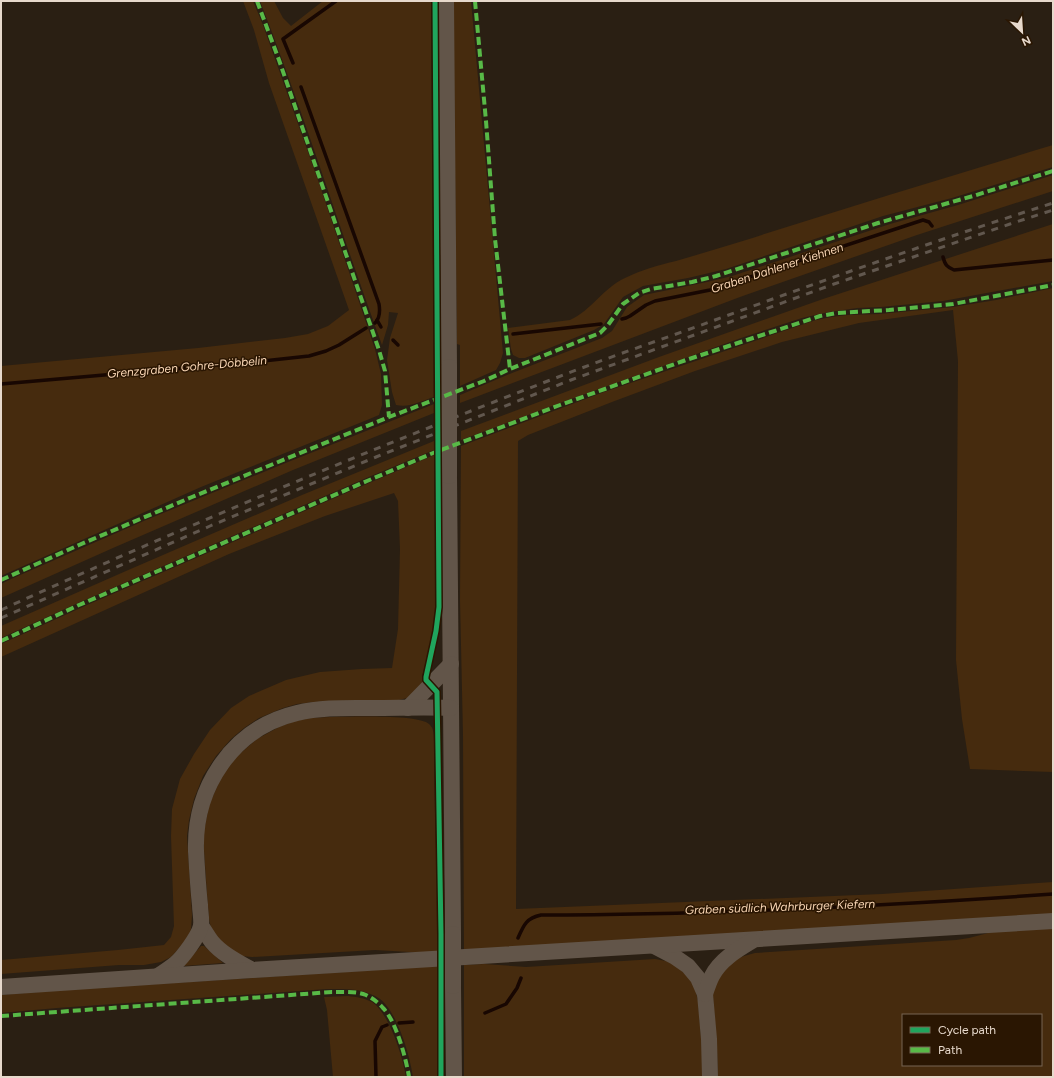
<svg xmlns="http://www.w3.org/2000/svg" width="1054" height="1078" viewBox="0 0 1054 1078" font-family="Figtree,sans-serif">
<rect width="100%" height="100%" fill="#2a1f13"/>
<g fill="#462b0e" fill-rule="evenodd">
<path d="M243,1H253L263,25L319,183L375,349L381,374L382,405L379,415L367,420L201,487L1,576V366L198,348L285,338L308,334L328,326L349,310L269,83L254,30Z"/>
<path d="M260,1H274L283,18L291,26L323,1H431L434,397C421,401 410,408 396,405L392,392L387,360L390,338L398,313L389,312L388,325L382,345C340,230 304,114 260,1Z"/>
<path d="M453,1H471L503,353L500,363L496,370L460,386V345L457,344Z"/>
<path d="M1053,145V167L952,198L883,216L726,269L688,278L643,286L623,297L604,324L594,330L525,358H519L513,355L511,349L508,328L570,320C592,310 603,288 625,278C641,270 659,265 676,261C700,254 723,247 746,240C848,207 951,176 1053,145Z"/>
<path d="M1053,175V191L917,235L740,297L460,403V395L512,373L602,338L612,331L627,307L644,295L707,282L732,276L890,224L958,205Z"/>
<path d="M1053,224V281L943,301L881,307L857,308L829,312L802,318L741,338L560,403L461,440V431L659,357L823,299Z"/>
<path d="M1053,288V772L970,769L962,719L956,660L958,361L953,310L859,323L782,342L695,371L612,402L528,435L518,441L516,909L882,894L1053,882V914L464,951L463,735L460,600L461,446L604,392L816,320L831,317L848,315L879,314L953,307L996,300Z"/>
<path d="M434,404V413L293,470L113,548L1,598V584L11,579L146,520L288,462Z"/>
<path d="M434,441V450L371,476L78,603L1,638V626L126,571L302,495Z"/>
<path d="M434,455L436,609L435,622L432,639L422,677L425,684L407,698L399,700L314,702L297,704L283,708L259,718L244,728L231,739L216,756L203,776L194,799L189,820L187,836L192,915L191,929L189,937L171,957L161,962L144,965H119L1,974V960L118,950L164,945L171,937L174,926L171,836L172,809L180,779L194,754L210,730L231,708L249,696L286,680L320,672L362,669L392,668L398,629L400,549L398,501L394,493L325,516L229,554L1,657V644L87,605Z"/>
<path d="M330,717C348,717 417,714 429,724C434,728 434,735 434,741L435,817L438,912L437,921L438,952H410L375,950L252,957L241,956L227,950L211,929L209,918L207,894L204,850V831L209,805L221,778L236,757L257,739L279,727L295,721L311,718Z"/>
<path d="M1053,928V1077H718L717,1050L713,997V988L718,977L736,959L744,956L755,953L956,940L969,938L992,932ZM903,1015H1041V1065H903Z"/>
<path d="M201,946H204L223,963L183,966Z"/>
<path d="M655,959L666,961L677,966L690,979L695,988L698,1001L703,1061V1077H464V965L484,964L526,967Z"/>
<path d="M438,966C438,1003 437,1040 437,1077H413C410,1056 396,1005 375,996C360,988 344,989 327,989L57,1008L1,1013V995L63,990Z"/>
<path d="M348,996C357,997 364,998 372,1002C389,1013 403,1057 406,1077H333L327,1010L324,997Z"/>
</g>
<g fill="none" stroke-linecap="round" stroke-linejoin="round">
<g stroke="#180702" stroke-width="3.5">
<path d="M293,63L283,39L336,1"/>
<path d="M301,87L379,304C380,310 380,318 375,323"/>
<path d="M943,257C945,265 947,267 954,270L1053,260"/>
<path d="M622,319L626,318L630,316L646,305L655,301L710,290L923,220L929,222L932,226"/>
<path d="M377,320L381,327"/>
<path d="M513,334L601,324"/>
<path d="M393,340L398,345"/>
<path d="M1,384L253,362L309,356L326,351L339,345L366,328"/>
<path d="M518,938C524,924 527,918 541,915C712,915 883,906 1053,894"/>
<path d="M485,1013L506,1004L517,988L521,978"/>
<path d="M399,1023L413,1022"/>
<path d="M376,1077L375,1041L382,1027L387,1025"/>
</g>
<g stroke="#625549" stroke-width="16">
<path d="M446,1L449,367"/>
<path d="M449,476L453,934"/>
<path d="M408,708L451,664"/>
<path d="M201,926C205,931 208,937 212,942C222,954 238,962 252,970"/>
<path d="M654,946L675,957L688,966L698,978L705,994L709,1039L710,1077"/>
<path d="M158,976C164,972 170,968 175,964C183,957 198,937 201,926C202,920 200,911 200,905C198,887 197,869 196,851C194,787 233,728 297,713C321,707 347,708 372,708C399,708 425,707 451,708"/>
<path d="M453,986L454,1077"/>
<path d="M1,987L252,970L1053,921"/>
<path d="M705,994C707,988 709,982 712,976C720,960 737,950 752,941"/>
</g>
<g stroke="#61574e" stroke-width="3" stroke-dasharray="7 7" stroke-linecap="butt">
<path d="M1,610C187,525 376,447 566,374C615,355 666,338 715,320C827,279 940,239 1053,203"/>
<path d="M1,618L210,526L376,457L571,380L834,284L1010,224L1053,210"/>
</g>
<g stroke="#625549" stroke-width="16">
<path d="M449,367V476"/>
<path d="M453,934V986"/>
</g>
<g stroke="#58b947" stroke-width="4" stroke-dasharray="8 4" stroke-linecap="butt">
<path d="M257,1L279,60L379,350L385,371L389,417"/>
<path d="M475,1L486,121L495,239L510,369"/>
<path d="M1,580L79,545L192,497L389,417L484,381L510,369L600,333L608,325L623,304L639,293L651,289L692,282L716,276L878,223L973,196L1053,171"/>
<path d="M1,641L79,605L367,481L433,453L560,405L686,360L820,316L837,313L889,310L953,304L1053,285"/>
<path d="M1,1016L332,992C342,992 356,991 366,995C372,998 378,1002 383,1008C396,1021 406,1058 409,1077"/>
</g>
<g stroke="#2a1602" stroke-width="8">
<path id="cycleway" d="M435,1L439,607L436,631L426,677V680L437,692L441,934V1077"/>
</g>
<use href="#cycleway" stroke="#20a55d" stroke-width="5"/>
</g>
<g text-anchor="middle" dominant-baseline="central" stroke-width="3" stroke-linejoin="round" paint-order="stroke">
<g font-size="12" font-style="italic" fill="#f8d5b4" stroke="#2a1602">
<text transform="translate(777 268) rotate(-18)">Graben Dahlener Kiehnen</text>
<text transform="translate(187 367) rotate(-5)">Grenzgraben Gohre-Döbbelin</text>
<text transform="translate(780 907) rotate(-2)">Graben südlich Wahrburger Kiefern</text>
</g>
</g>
<rect width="1054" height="1078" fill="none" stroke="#e7d9cc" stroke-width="4"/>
<rect x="902" y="1014" width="140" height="52" fill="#2a1602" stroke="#766453"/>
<rect x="910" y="1027" width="20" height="6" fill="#20a55d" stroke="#766453"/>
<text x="938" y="1034" font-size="12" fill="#e7d9cc">Cycle path</text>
<rect x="910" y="1047" width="20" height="6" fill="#58b947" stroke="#766453"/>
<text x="938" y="1054" font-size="12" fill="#e7d9cc">Path</text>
<g transform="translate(1022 32) rotate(155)" stroke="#2a1602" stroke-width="3" paint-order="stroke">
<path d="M0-3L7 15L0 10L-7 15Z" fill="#e7d9cc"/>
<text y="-6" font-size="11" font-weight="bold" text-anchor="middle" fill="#e7d9cc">N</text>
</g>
</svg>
